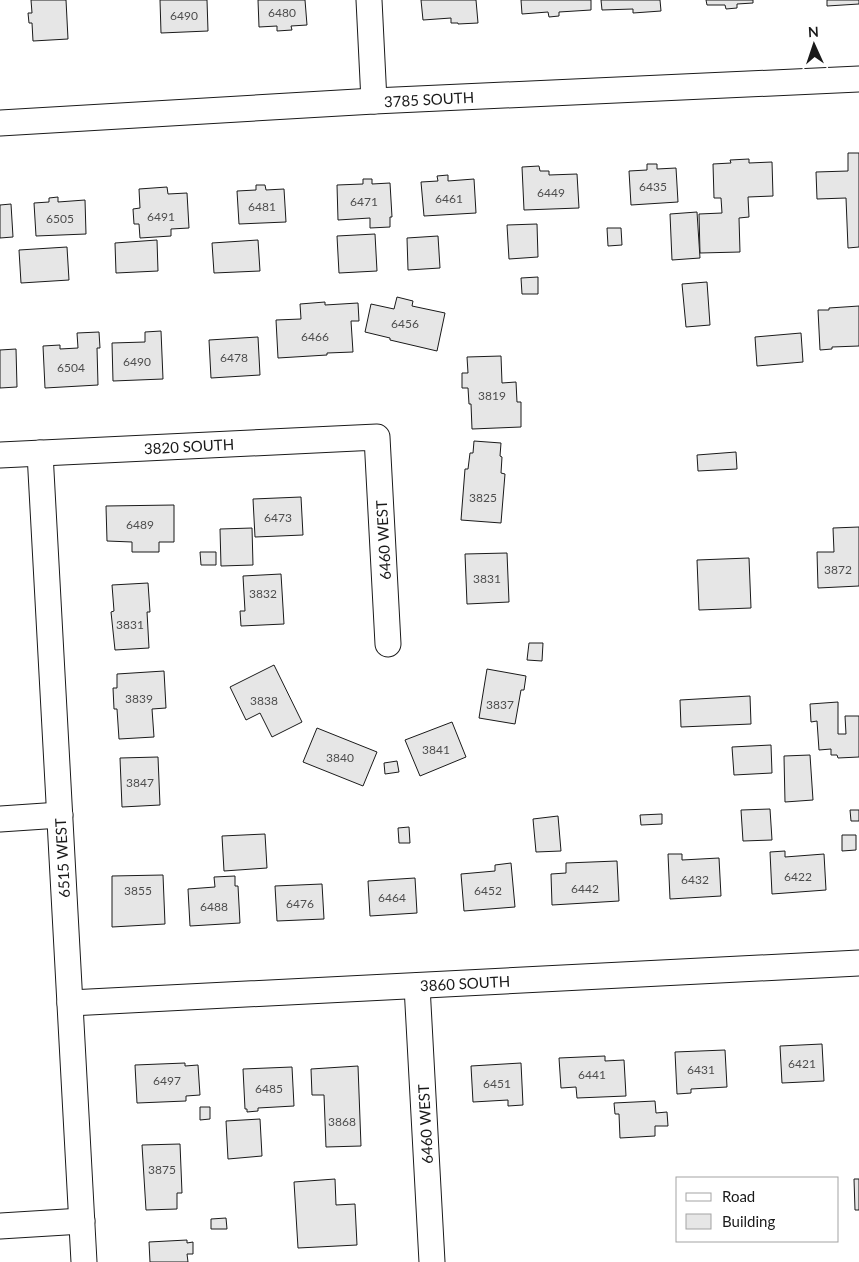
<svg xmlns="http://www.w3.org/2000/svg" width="859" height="1262" viewBox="0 0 859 1262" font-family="Lato,sans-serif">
<rect width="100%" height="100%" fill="#fff"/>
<g fill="#e6e6e6" stroke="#1a1a1a">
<path d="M31,0H66L68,39L33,41L32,23H29L28,13H32Z"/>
<path d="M160,0H207L208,31L161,33Z"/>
<path d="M258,0H305L307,25L291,26L292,30L277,31V26L259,27Z"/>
<path d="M421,0H476L478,23L458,24V23H451V18L423,20Z"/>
<path d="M521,0H591V10L559,12V16L549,17L548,12L522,14Z"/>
<path d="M601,0H660L661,11L633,13V9L602,10Z"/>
<path d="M706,0H753V3L737,4V8L726,9L725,5H707Z"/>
<path d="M827,0H859V4L827,6Z"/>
<path d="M848,153H859V247L848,248L846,198L817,199L816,172L848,171Z"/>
<path d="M749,159V163L772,162L773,196L748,197L749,217L739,218L740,252L700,253L699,214L722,213L721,198H714L713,164L731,163L730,160Z"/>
<path d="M647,164H657V169L676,168L678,202L631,205L629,171L647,170Z"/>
<path d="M539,166L540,171H549V175L577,174L579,208L524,210L522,167Z"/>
<path d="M448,175V181L474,179L476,213L424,216L421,182L438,181L437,176Z"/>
<path d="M363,179H372V184L390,183L392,217H390V227L370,228V218L338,220L337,185L363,184Z"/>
<path d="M256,185H265L266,190L284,189L286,222L239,224L237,191L256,190Z"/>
<path d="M167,187L168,194L187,193L189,228L171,229V236L140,238L139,224H134L133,209L140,208L139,189Z"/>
<path d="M58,197V202L85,200L86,234L36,236L34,203L49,202V198Z"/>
<path d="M11,204L13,237L0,238V205Z"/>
<path d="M697,212L700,258L672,260L670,214Z"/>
<path d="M537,224L538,257L509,259L507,225Z"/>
<path d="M607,228H621L622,245L608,246Z"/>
<path d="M375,234L377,271L339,273L337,236Z"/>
<path d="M438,236L440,268L408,270L407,238Z"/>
<path d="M157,240L158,271L116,273L115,243Z"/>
<path d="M258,240L260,271L214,273L212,243Z"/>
<path d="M67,247L69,280L21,283L19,250Z"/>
<path d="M538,277V294H522L521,278Z"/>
<path d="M707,282L710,325L686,327L682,284Z"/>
<path d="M397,297L413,301L412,306L445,313L437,351L390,340V338L365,332L371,304L394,309Z"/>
<path d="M325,302V305L358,303L359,321H351L353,352L327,353V355L278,358L276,320L301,319L300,304Z"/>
<path d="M859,306V346L832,347V349L820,350L818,310H829V308Z"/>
<path d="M161,331L163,379L113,381L112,343L145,342V332Z"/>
<path d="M99,332L100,348H97L98,385L45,388L43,346L60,345V349L78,348L77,333Z"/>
<path d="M801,333L803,362L757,366L755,337Z"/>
<path d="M258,337L260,375L211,378L209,340Z"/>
<path d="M16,349L17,387L0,388V350Z"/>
<path d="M501,356L502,383L516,382L517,402H521V427L472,429L471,404H469L468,388H462V373H468L467,357Z"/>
<path d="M474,441L501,443L500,456L502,457L501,473L505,474L501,523L461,520L465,469H468L470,453H473Z"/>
<path d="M736,452L737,469L698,471L697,455Z"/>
<path d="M301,497L303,535L255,537L253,499Z"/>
<path d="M174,505V542H159V552H132V542L107,541L106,506Z"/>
<path d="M859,527V586L818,588L817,552H834L833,528Z"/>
<path d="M252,528L253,565L221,566L220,529Z"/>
<path d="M200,552H216V565H201Z"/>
<path d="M507,553L509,602L467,604L465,554Z"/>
<path d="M749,558L751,608L699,610L697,560Z"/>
<path d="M281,574L284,624L241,626L240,611H245L243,576Z"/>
<path d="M148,583L150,612H147L149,648L115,650L111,612L114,611L112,585Z"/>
<path d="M529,643H543L542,661L527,660Z"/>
<path d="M274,665L302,722L272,737L260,713L246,720L230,687Z"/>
<path d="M487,669L526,676L524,690H521L515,724L479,718Z"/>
<path d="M164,671L166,708L152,709L154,737L119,739L117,709H114L113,688H117V674Z"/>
<path d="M750,696L751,724L681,727L680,700Z"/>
<path d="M838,702V734H846L845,716H859V757L838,758L837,755H831V749L819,750L817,721L811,722L810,704Z"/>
<path d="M452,722L466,757L420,776L405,740Z"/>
<path d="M317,728L377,752L363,786L303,762Z"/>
<path d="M771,745L772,773L734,775L732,747Z"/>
<path d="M810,755L813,800L785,802L784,756Z"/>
<path d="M158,757L160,805L122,807L120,758Z"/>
<path d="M397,761L399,772L385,774L384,763Z"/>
<path d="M770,809L772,840L743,841L741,810Z"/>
<path d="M850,810H859V821H851Z"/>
<path d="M662,814V824L641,825L640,815Z"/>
<path d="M558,816L561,851L536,852L533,819Z"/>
<path d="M409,827L410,843H399L398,828Z"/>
<path d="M265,834L267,868L224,871L222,836Z"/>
<path d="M842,835H856V850L842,851Z"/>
<path d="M785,851V857L824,854L826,890L772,894L770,852Z"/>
<path d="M668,854H682V860L719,858L721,896L670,899Z"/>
<path d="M617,861L619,901L552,905L551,874L566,873V863Z"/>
<path d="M511,863L515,907L464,911L461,874L495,871V865Z"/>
<path d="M163,875L165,924L112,927V876Z"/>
<path d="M235,876V886H238L240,923L190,926L188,889L215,887L214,877Z"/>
<path d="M415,878L417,913L370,916L368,881Z"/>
<path d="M322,884L324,919L277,921L275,886Z"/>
<path d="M822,1044L824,1081L782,1083L780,1046Z"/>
<path d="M725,1050L727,1087L691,1089V1093L677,1094L675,1052Z"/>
<path d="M605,1056V1061L624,1060L626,1096L577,1098L576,1087L561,1088L559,1058Z"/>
<path d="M185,1063V1066L198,1065L200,1095L186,1096V1101L137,1103L135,1065Z"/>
<path d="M521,1063L523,1105L508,1106V1100L473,1102L471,1066Z"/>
<path d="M358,1066L361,1146L326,1147L324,1095H312L311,1069Z"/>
<path d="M292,1067L294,1106L258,1108V1111L247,1112V1109H245L243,1069Z"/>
<path d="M655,1101L656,1113L667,1112L668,1126H655V1136L620,1138L619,1114H615L614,1103Z"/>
<path d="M200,1107H210V1119L200,1120Z"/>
<path d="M260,1119L262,1156L228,1159L226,1121Z"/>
<path d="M180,1144L182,1193H177V1209L146,1210L142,1145Z"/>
<path d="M335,1179L336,1205L355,1204L357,1245L298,1248L294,1182Z"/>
<path d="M854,1179H859V1210H855Z"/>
<path d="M226,1218L227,1229H211V1219Z"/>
<path d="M187,1240V1243L193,1242V1254H187L188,1262H150L149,1242Z"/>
</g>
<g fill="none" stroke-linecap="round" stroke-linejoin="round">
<g stroke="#1a1a1a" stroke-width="27">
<g id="street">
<path d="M369,0L374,101"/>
<path d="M0,123L374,101L859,79"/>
<path d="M40,453L84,1262"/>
<path d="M0,455L377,437L388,644"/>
<path d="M0,819L60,815"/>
<path d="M417,986L432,1262"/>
<path d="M70,1003L859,963"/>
<path d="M0,1226L82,1221"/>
</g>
</g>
<use href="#street" stroke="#fff" stroke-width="25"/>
</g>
<g text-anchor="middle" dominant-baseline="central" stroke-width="4" stroke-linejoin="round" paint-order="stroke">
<g font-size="12" fill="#4d4d4d">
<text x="282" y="12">6480</text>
<text x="184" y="15">6490</text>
<text x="653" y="186">6435</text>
<text x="551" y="192">6449</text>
<text x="449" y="198">6461</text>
<text x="364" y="201">6471</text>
<text x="262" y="206">6481</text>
<text x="161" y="216">6491</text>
<text x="60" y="218">6505</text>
<text x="405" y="323">6456</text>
<text x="315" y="336">6466</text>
<text x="234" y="357">6478</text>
<text x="137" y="361">6490</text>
<text x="71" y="367">6504</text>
<text x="492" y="395">3819</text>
<text x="483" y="497">3825</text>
<text x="278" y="517">6473</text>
<text x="140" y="524">6489</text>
<text x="838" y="569">3872</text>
<text x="487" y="578">3831</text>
<text x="263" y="593">3832</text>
<text x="130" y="624">3831</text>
<text x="139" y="698">3839</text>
<text x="264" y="700">3838</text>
<text x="500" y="704">3837</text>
<text x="436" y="749">3841</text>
<text x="340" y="757">3840</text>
<text x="140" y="782">3847</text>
<text x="798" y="876">6422</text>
<text x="695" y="879">6432</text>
<text x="585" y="888">6442</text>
<text x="138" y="890">3855</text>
<text x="488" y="890">6452</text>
<text x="392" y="897">6464</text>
<text x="300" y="903">6476</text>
<text x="214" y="906">6488</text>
<text x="802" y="1063">6421</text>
<text x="701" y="1069">6431</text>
<text x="592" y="1074">6441</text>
<text x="167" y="1080">6497</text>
<text x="497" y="1083">6451</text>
<text x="269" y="1088">6485</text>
<text x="342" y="1121">3868</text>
<text x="162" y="1169">3875</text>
</g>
<g font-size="15" fill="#1a1a1a" stroke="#fff">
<text transform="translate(429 99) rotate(-3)">3785 SOUTH</text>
<text transform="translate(189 446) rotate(-3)">3820 SOUTH</text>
<text transform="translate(383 540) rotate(-93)">6460 WEST</text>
<text transform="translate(62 858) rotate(-93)">6515 WEST</text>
<text transform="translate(465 983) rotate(-3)">3860 SOUTH</text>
<text transform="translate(425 1124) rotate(-93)">6460 WEST</text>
</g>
</g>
<rect x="676" y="1177" width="162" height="65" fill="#ffffff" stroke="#a3a3a3"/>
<rect x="686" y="1193" width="25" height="8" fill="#ffffff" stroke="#a3a3a3"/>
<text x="722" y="1202" font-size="15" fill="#1a1a1a">Road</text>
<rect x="686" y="1214" width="25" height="15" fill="#e6e6e6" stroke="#a3a3a3"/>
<text x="722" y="1227" font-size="15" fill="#1a1a1a">Building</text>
<g transform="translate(814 45) rotate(357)" stroke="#ffffff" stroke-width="4" paint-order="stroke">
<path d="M0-4L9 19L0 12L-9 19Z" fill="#1a1a1a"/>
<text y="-8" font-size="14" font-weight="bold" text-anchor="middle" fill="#1a1a1a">N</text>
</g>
</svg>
